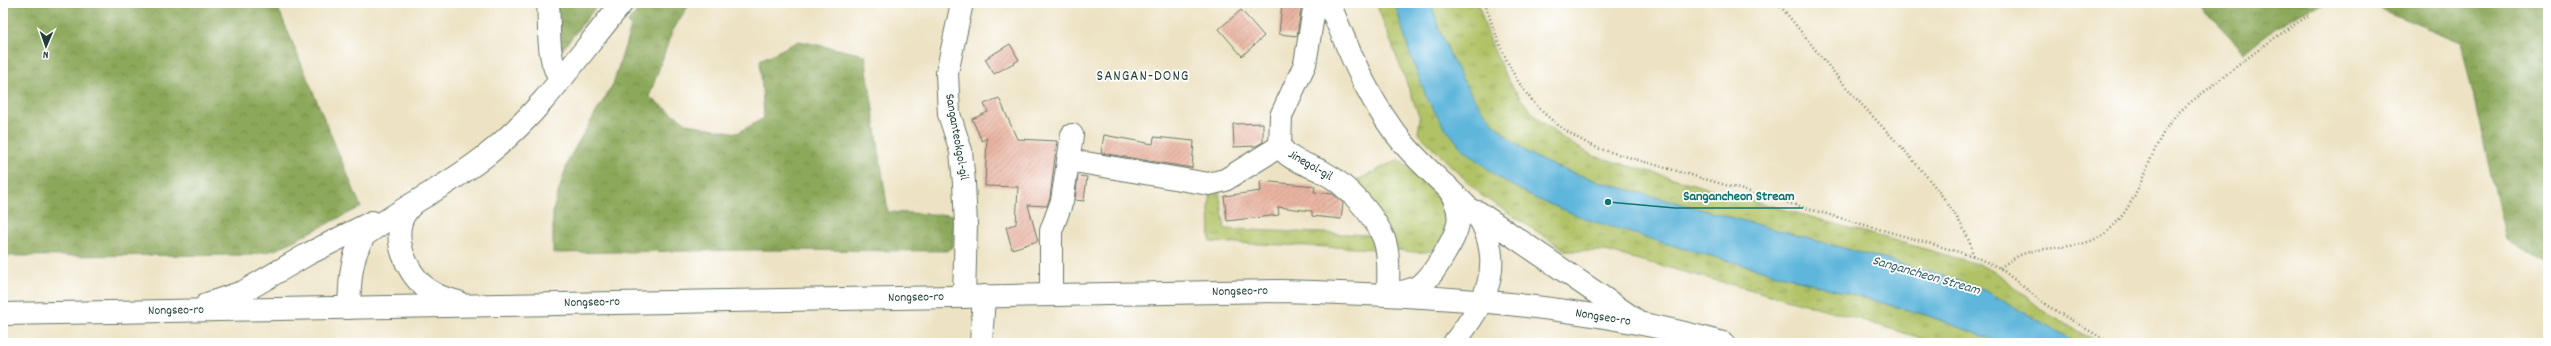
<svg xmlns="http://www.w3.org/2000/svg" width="2551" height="346" viewBox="0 0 2551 346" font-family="Dekko,sans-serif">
<defs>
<pattern id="grass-tufts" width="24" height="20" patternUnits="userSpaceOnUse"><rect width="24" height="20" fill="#b0c265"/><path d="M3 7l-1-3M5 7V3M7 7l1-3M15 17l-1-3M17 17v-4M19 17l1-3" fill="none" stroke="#8f9f54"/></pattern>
<pattern id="forest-crowns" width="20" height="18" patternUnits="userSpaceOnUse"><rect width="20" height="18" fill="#8ca85a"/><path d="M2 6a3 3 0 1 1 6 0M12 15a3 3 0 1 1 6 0" fill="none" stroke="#728a4b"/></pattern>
<pattern id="building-hatch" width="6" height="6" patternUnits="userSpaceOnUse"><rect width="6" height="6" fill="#eab5a3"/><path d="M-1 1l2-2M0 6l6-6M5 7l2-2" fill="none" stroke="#bd9486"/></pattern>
</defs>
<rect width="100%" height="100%" fill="#fff"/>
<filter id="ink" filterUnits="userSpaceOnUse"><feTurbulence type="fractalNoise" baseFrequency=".025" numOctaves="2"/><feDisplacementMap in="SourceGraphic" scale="8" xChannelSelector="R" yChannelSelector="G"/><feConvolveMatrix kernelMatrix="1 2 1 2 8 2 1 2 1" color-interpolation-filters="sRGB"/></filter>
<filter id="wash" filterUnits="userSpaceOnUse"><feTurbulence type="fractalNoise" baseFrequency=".012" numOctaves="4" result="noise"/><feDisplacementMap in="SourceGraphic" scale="16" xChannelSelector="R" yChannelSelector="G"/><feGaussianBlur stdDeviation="0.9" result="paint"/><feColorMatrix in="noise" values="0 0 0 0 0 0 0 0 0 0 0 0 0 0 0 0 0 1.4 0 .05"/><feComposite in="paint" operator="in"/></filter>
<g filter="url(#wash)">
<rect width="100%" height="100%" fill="#ede3c4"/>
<g fill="url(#grass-tufts)" stroke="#68804c">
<path d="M1376,3H1395C1411,59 1423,100 1460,146L1664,243L1926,315L2002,343H1937L1835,312L1605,251H1567L1481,195L1418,133L1420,118Z"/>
<path d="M1431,3H1478C1501,78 1521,119 1594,156L1978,264L1997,273L2045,312L2098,343H2078L1986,291L1942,275L1597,181C1574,173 1548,166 1527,152C1477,118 1447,59 1431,3Z"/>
<path d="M1399,159C1411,171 1427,182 1437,196C1447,210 1451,243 1430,251C1422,254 1406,251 1397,250L1350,184Z"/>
<path d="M1211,190H1219L1225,229L1372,235L1376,249L1210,242L1209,209Z"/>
</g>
<g fill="url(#forest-crowns)" stroke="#567247">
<path d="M3,3H276L361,207L275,250L251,255L3,256Z"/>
<path d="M554,3H599L561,51Z"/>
<path d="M643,3H690L672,32L649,97L688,124L737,133L764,118L760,60L799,41L865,55L888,212L954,215L953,246L948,251L751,250L553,253V210L569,158L613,84L631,27L628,22Z"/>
<path d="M2198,3H2330C2297,9 2270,32 2244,52Z"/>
<path d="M2365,3H2548V266L2506,240L2461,42Z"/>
</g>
<path fill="#5eb6db" stroke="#3e7a88" d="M1395,3H1431C1447,59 1477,118 1527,152C1548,166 1574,173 1597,181L1942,275L1986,291L2078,343H2002L1926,315L1664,243L1589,220L1534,198L1498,177L1460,146L1440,121L1426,96L1409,51Z"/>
<g id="blocks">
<g fill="url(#building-hatch)">
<path d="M1282,3H1302L1297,36L1279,34Z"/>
<path d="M1241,10L1264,36L1242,56L1219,29Z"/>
<path d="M1010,44L1019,60L994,74L985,59Z"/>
<path d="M999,98L1017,139L1057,141L1050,198L1047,206L1028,205L1038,241L1012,249L1006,227L1016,224L1018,187L985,186L987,138L982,141L972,119L988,112L984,104Z"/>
<path d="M1263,123V142L1256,146L1234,147L1233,124Z"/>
<path d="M1104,135L1153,144L1154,137L1194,141L1192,168L1101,153Z"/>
<path d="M1078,176L1087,177L1084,201L1075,200Z"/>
<path d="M1260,181L1315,186L1314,192L1333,194L1343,203L1341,219L1312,216V211L1278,207L1279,215L1227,221L1224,196L1261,191Z"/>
</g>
</g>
</g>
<g filter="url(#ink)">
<use href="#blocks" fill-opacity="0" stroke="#677766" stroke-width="1"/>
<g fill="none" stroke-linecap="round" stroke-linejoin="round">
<g stroke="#677766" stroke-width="24">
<g id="minor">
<path d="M548,3C550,24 546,63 561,78"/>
<path d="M962,3L947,73L949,114L961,151L964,183L966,225L964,297"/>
<path d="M1315,3L1305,64L1281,116L1280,146C1289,161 1308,164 1323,172C1347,185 1374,214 1384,239C1390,256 1388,277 1388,294C1399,293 1411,291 1421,285C1430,278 1436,268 1442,258C1459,230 1467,215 1446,185"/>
<path d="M1329,3C1350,53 1368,101 1403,143C1427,171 1456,194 1481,221C1505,270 1484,303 1454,343"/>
<path d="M1068,160L1209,184L1225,180L1280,146"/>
<path d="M413,204C408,209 403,215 401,222C394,248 412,282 435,294C442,298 451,300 458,302"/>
<path d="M1478,212L1633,318"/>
<path d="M1051,295V231L1062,201L1072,135"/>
<path d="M207,304L243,292L308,254L372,222"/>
<path d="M349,308C350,283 350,258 364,236C403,206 449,186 488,154C541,112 579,55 622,3"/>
<path d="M3,314L1281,291C1429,295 1580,303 1723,343"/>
<path d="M981,343L984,296"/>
</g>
</g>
<g stroke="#677766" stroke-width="2.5" stroke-dasharray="1 3" stroke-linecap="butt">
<path d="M1485,3C1507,72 1529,118 1600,149L1973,256L2000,268L2046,305L2110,343"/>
<path d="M1778,3C1803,34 1827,65 1853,95C1885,131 1967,210 1973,256"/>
<path d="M2000,268C2009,261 2018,255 2029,252C2056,245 2088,250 2110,229C2140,202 2147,156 2169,124C2180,108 2197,98 2212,86C2243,61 2274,37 2308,16"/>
</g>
<use href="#minor" stroke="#fff" stroke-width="22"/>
</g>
</g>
<g text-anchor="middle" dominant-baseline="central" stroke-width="3.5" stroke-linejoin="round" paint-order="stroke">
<g font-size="13" fill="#1f3d34" stroke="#fff">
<text transform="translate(956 137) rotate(80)">Sanganteokgol-gil</text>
<text transform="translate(1310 166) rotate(30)">Jinegol-gil</text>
<text transform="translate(1240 292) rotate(-1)">Nongseo-ro</text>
<text transform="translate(916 298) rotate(-1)">Nongseo-ro</text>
<text transform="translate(592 303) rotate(-1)">Nongseo-ro</text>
<text transform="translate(176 311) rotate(-1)">Nongseo-ro</text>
<text transform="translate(1603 318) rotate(9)">Nongseo-ro</text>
</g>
<g font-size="14" font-style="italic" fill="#326166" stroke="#fff">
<text transform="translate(1926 276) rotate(16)">Sangancheon Stream</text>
</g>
<g font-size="15" letter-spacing="1" fill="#1f3d34" stroke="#fff">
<text x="1143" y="77">SANGAN-DONG</text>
</g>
</g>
<path fill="none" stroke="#0f766e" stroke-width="1.5" d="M1608 202L1675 208H1803"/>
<circle fill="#0f766e" stroke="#fff" stroke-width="1.5" cx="1608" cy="202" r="4"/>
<g font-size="14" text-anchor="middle" font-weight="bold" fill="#0f766e" stroke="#fff" stroke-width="3.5" stroke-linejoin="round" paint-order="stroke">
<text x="1739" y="200">Sangancheon Stream</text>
</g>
<rect width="2551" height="346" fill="none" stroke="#fff" stroke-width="16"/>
<g transform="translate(46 46) rotate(182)" stroke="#ffffff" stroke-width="3" paint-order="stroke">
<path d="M0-3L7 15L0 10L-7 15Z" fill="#1f3d34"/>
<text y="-6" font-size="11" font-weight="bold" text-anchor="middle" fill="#1f3d34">N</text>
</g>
</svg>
